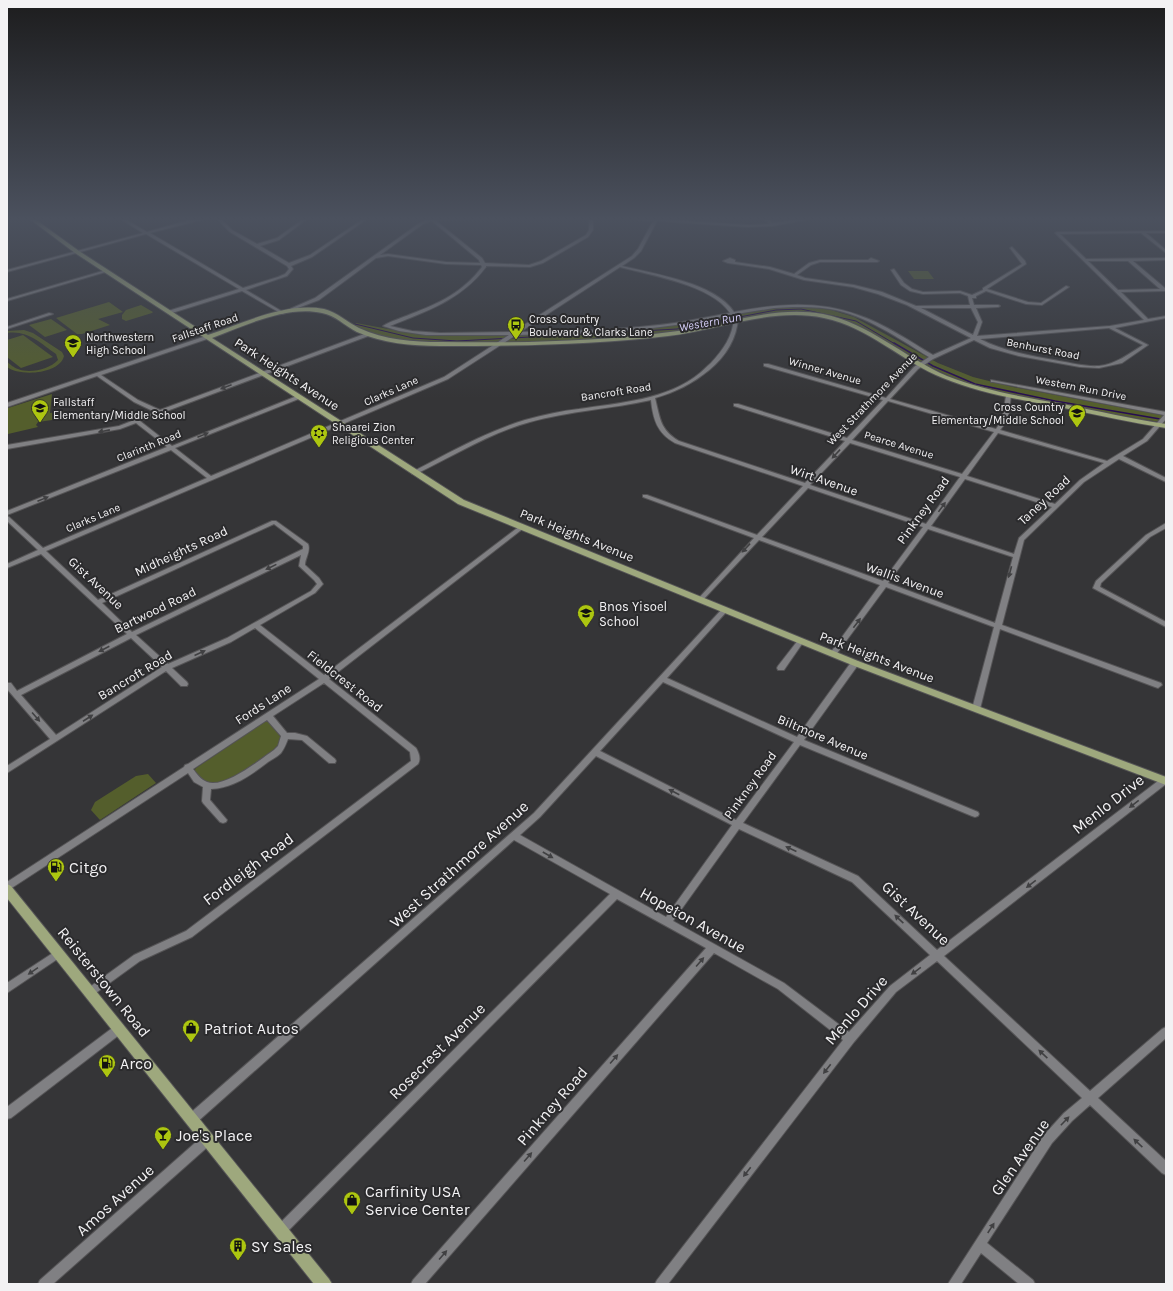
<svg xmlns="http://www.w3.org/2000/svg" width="1173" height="1291" viewBox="0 0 1173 1291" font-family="Karla,sans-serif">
<rect width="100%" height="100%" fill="#353537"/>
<g fill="#545e2c">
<path d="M908,271H928L934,279H914Z"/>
<path d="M109,302L123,312L98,319L110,325L82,334H77L56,318Z"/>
<path d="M141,305L153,312L152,313L126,321L122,319V315L126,310Z"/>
<path d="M801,306L831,310L854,317L938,363L973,377L1013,387L1166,416V423C1127,417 1089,409 1050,402C1021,396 992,392 964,382C909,362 864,316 804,312C768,310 731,323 696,329C633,339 567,341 503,342C453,342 401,348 354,325L356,323L421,335L562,334L676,325L771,307Z"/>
<path d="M51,319L67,330L45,337L29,325Z"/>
<path d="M24,330L33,333L62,352L64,356C60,374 20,377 7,367V362C10,364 14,368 18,369C30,374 50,369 58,360L56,354C40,343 28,330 7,333V331Z"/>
<path d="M23,335L53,357L21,368L7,357V340Z"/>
<path d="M52,394L50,413L66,411V418L38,422L36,425L38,427L8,434V408Z"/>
<path d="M269,719L282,739C281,744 277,749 274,752C267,758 231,781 223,783C211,786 200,781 194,771L196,768Z"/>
<path d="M148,774L156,783L100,820L91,810L95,802L136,776Z"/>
</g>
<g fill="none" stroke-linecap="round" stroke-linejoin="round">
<path stroke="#270d52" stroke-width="1" d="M355,324L413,338L457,341L677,329L776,310L801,309L856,321L895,344"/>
<path stroke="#270d52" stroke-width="1.5" d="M894,343L933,366L975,384L1055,401L1166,420"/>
<g stroke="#555456" stroke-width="2">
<g id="minor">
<path d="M11,217H17L7,220V218Z"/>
<path d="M121,217H125V219L147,232L193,219L195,217H199L198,218L213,217L150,233L243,288L278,277L285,274L289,269L287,266L230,232L215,217H219L232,230L257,244L277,238L306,217H310L279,240L260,246L289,263L310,255L366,217H370L312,257L291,266L293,269L287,276L246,290L283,312L315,298L421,222L429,219L428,218L430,217L433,218L631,217L654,219L655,217H659L658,219L748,225L769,224L763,217H767L772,223L814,217H822L772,226L748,227L657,221L641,251L634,258L622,266C655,274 715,283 734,312C775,304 817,300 858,315C885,324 909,341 933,355L971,338L907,305L878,294L853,287L804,280L769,269L728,263L723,261L730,258L735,260V262L770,267L794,274L809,263L820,260H868L871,258L879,261L877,262H820L811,265L797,275L805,278L854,285L882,292L916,306L970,305L968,296L960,293L923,294L910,291L901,285L891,270L894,269L904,283L912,289L923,292L960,291L972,295L983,290V288L1022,264L1010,248L1012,247L1025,261L1026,264L987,289L1028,302L1041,303L1066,286L1069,287L1042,305L1026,304L986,291L976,296V298H972L974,305H998L1000,306L998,307L976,308L982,322L977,336L1110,326L1144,320L1055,233L1057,232L1166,231V233H1146L1166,250V253L1141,233L1060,234L1086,259L1166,258V260L1133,261L1166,289V291L1121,292L1148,319L1166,316V318L1115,328L1148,345L1122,363L1099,368L1080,367L1019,356L990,348L974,340L933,359L918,369L890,399L996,429L1002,420L1006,396L1011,395L1008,420L1000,430L1107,461L1143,439L1164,415L993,382H991V380L1166,412V419L1147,441L1123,456L1166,478V482L1119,459L1084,482L1024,540L1002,625L1161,683L1162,685L1158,688L1155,687L1000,629L980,709L979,711H973L972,709L994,627L886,587L835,656H831L829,654L831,652L880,585L759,540L702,601H698L697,600L698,599L754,538L643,497V495H647L757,535L803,486L675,443C657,433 653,419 651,400C611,409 569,411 530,422C490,433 453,456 416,474H412V472C449,453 485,432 525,420C543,415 561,411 579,409C618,403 668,400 700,373C704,370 707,366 711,363C723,350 733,336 734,318L732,315L683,324L637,330L590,333L516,335L448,379L46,551L98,600L272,521H276L308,544C311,551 305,558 305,565L319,578L323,584L315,593L260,625L324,675L520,526L522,525L525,527L329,679L416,748C419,753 421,759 418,764L192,937L140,961L93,995L90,996L87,995L85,992L87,989L134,955L186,931L411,761L410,752L324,683L273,716L287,733H295L307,736L335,759L336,761L335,763H329L302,740L288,739C286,744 284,749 281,753C277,757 272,759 268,762C251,775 233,788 211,789L210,800L227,820L226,822L223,823L220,822L203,803L202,801L203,787L194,782L188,773L7,891V882L184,767L185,765L188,764L319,679L255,628L231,642L172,668L187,682L188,684L187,686H181L166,671L7,773V766L50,739L7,689V683H11L17,691L127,634L41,554L7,568V564L38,550L7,521V516L9,517L43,548L207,478L171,450L7,515V511L167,447L136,423L120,429L7,449V445L119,426L155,412L134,402L97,376L7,407V403L206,336H210V338L101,375L138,400L160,410L367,333H371V335L140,421L172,446L297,396H301V398L175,448L211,476L444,377L509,335H426L399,331L383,326C391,321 402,318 411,314C440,303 463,292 482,267L481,265L446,264L388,256L376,258L319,300L282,314L242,291L172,313H168V311L239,289L146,234L7,272V270L143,233L122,220ZM589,218V230L586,235L541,261L529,265L485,263L482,258L435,220ZM593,218H616L653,221L638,249L632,256L513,332L440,333L412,331L390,326C427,311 461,300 486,267V266L530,267L543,263L588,237L593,230ZM432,221L479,260L480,263L446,262L388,254L380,255L423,224ZM1088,261H1128L1160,289L1118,290ZM620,267C650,275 712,285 730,313C714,316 698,319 682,322C628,330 574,331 520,332ZM793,307C805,307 817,307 830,309C866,315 898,338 929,357L914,367L886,398L768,364H764V366L883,400L847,438L738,404H734V406L845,441L805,483L679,441C660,430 660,418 655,398C691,388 736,360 738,318L736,314L774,308ZM921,308H971L978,322L973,335ZM1109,328L1143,345C1129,354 1116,364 1099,366C1086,367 1072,363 1059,361C1032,356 1005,352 980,339ZM888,401L994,432L962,474L852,440ZM998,433L1104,463L1080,480L1055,504L967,476ZM850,443L960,477L926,524L810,485ZM965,479L1052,507L1019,538L1014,554L931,526ZM808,488L923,527L883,581L762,537ZM274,524L303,546V549L132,632L102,603ZM928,529L1013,557L995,623L888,583ZM301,555L299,566L314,580L317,584L311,591L227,638L168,664L136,635ZM131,638L162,667L56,735L21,695ZM267,720L281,736L278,746L274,750C261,759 224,789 207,782C200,779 197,774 193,769Z"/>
<path d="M106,270L109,271L7,301V299Z"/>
<path d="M49,313L53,314L7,329V327Z"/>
<path d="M1166,523V528L1150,537L1101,583L1100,587L1166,622V627L1093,588L1096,581L1146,535Z"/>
<path d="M723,608H725L728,610L667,678L797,737L852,661H858L859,663L858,665L804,740L978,812L979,814L978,816L975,817L972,816L800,745L743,823L858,876L937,950L1162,778L1166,777V784L944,956L1090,1091L1162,1029L1166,1027V1038L1098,1098L1166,1161V1175L1162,1173L1090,1105L1072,1121L1052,1143L987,1243L1033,1280L1035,1284H1019L981,1253L961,1284H948L1044,1135L1064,1113L1082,1098L937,961L896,992L854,1042L668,1284H655L657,1280L843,1040L778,989L714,953L425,1284H411L413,1280L706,948L617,899L285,1234L281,1236L277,1234L275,1230L277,1226L610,894L514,840L196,1123L192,1124L188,1123L187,1119L188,1115L534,813ZM663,682L794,742L736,820L600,751ZM596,756L732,825L666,917L520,835L540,817ZM739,829L852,882L930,955L890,986L849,1032L784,983L673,921Z"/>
<path d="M799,639H803L804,641L784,670H778L777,668L778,666Z"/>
<path d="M59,949L62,950L64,953L62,956L7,993V983Z"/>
<path d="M119,1024L123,1026L124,1029L123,1032L11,1118L7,1119V1107L115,1026Z"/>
<path d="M208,1134L212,1135L213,1139L212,1143L53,1284H38L40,1280L204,1135Z"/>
</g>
</g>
<g stroke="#555456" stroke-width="2">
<g id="major">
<path d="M27,217H32L79,251L208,335C244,323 285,302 324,309C337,312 347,322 359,328C384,340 414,342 441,342C518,343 595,342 670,332C721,326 772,305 823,314C869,323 905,358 947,376C985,391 1024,397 1063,404C1098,411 1131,419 1166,424V428C1132,423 1098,415 1064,408C1023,400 982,394 943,378C902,362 869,327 824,318C772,307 719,330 668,336C592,345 515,346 440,346C412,346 382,343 357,332C345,326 335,315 322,313C287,305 244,326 212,338L464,500L858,661L1166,777V785L852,665L458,504L75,253Z"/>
<path d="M7,884L11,886L329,1279L332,1284H314L7,898Z"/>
</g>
</g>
<use href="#minor" fill="#808083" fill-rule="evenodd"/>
<use href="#major" fill="#9ea87d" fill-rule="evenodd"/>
</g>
<defs><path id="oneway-solid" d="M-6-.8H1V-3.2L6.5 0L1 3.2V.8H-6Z"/></defs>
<g fill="#404042">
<use href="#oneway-solid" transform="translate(226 387) rotate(159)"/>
<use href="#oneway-solid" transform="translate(104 431) rotate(169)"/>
<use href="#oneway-solid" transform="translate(203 435) rotate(-22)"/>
<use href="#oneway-solid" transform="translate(836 454) rotate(133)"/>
<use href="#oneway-solid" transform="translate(43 499) rotate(-22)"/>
<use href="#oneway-solid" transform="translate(942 507) rotate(-54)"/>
<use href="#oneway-solid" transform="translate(746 548) rotate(133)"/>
<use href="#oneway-solid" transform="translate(271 567) rotate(154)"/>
<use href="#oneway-solid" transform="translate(1010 572) rotate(105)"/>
<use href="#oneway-solid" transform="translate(857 623) rotate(-53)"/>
<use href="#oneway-solid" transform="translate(104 649) rotate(153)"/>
<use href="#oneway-solid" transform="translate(200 653) rotate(-24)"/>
<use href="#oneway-solid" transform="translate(36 717) rotate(49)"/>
<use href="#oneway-solid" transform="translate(88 718) rotate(-33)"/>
<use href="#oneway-solid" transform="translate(674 792) rotate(-153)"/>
<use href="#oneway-solid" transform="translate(1134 804) rotate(142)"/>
<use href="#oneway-solid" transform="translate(791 849) rotate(-155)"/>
<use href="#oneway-solid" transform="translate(548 855) rotate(30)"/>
<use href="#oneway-solid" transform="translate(1031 884) rotate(143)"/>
<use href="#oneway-solid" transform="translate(899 919) rotate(-137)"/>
<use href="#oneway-solid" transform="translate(700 962) rotate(-49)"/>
<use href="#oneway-solid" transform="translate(33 971) rotate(146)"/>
<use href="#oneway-solid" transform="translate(916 971) rotate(144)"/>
<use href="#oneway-solid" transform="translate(1043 1054) rotate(-137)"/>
<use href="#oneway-solid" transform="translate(614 1059) rotate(-49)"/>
<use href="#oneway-solid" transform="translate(827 1069) rotate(128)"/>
<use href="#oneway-solid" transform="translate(1065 1121) rotate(-46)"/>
<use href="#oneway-solid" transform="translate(1138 1143) rotate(-137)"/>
<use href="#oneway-solid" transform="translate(528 1157) rotate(-49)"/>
<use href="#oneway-solid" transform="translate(747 1172) rotate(128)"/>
<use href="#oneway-solid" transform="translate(991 1228) rotate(-57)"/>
<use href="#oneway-solid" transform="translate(443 1255) rotate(-49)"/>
</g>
<linearGradient id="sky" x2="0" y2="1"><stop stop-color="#1d1d1e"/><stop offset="0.55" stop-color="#4b515e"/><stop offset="1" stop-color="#4b515e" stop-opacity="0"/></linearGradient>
<rect width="1173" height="398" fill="url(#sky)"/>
<defs>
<g id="bus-pin" transform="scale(0.9)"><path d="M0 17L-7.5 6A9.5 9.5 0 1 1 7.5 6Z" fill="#adc610" stroke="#2b2b2d"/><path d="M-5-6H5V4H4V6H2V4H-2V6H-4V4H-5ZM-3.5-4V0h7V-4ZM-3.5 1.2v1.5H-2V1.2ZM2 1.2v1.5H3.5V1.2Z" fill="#111"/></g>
<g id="school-pin" transform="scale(0.9)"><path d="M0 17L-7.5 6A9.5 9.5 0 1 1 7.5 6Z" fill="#adc610" stroke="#2b2b2d"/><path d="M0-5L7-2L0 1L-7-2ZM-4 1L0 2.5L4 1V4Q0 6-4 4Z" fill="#111"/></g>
<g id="synagogue-pin" transform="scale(0.9)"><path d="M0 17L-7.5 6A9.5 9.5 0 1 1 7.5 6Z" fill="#adc610" stroke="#2b2b2d"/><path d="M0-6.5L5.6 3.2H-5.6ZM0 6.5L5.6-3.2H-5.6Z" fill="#111"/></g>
<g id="fuel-pin" transform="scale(0.9)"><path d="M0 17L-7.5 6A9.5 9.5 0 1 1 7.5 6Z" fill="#adc610" stroke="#2b2b2d"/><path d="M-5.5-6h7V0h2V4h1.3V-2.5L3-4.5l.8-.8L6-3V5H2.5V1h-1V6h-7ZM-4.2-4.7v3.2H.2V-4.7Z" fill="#111"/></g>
<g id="shop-pin" transform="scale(0.9)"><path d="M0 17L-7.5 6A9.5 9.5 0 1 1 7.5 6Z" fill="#adc610" stroke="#2b2b2d"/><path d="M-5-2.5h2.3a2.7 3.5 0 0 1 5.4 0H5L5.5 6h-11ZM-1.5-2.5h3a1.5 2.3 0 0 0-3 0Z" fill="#111"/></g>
<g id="bar-pin" transform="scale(0.9)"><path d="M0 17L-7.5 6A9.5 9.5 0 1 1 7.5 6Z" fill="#adc610" stroke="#2b2b2d"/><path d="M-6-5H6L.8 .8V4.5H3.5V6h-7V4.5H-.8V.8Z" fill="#111"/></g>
<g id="building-pin" transform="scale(0.9)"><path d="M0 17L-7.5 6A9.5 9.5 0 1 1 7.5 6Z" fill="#adc610" stroke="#2b2b2d"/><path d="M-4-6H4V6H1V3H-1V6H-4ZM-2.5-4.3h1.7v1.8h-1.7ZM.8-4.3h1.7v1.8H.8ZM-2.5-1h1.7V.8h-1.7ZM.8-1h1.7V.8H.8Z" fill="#111"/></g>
</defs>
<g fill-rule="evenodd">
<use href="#bus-pin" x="516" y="325"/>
<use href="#school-pin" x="73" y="343"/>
<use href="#school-pin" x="40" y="408"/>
<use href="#school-pin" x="1077" y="413"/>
<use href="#synagogue-pin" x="319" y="433"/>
<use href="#school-pin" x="586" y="613"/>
<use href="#fuel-pin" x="56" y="867"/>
<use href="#shop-pin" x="191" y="1028"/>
<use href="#fuel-pin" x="107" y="1063"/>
<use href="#bar-pin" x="163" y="1135"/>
<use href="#shop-pin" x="352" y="1200"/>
<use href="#building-pin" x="238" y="1246"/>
</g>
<g text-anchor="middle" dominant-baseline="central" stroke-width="4" stroke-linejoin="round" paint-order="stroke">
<g font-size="11" fill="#f3f2f4" stroke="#2b2b2d" text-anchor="start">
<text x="529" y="319">Cross Country<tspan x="529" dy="13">Boulevard &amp; Clarks Lane</tspan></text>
<text x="86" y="337">Northwestern<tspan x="86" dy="13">High School</tspan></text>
<text x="53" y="402">Fallstaff<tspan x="53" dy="13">Elementary/Middle School</tspan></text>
<text x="1064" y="407" text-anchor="end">Cross Country<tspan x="1064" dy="13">Elementary/Middle School</tspan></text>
<text x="332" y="427">Shaarei Zion<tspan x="332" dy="13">Religious Center</tspan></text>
</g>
<g font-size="11" fill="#f3f2f4" stroke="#2b2b2d">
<text transform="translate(205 328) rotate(-19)">Fallstaff Road</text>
<text transform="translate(1043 349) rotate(11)">Benhurst Road</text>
<text transform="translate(825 371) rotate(16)">Winner Avenue</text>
<text transform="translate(1081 388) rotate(11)">Western Run Drive</text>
<text transform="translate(391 391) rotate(-24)">Clarks Lane</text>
<text transform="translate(616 392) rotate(-9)">Bancroft Road</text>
<text transform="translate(872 399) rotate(-46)">West Strathmore Avenue</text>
<text transform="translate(899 445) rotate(17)">Pearce Avenue</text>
<text transform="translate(149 446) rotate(-22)">Clarinth Road</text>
<text transform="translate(93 518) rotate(-23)">Clarks Lane</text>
</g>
<g font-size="12" font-style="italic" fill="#d6cff9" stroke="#2b2b2d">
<text transform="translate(710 322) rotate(-10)">Western Run</text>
</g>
<g font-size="13" fill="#f3f2f4" stroke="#2b2b2d">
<text transform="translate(287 374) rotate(33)">Park Heights Avenue</text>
<text transform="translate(824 480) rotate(19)">Wirt Avenue</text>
<text transform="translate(1044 500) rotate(-43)">Taney Road</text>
<text transform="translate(923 510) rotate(-54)">Pinkney Road</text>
<text transform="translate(577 535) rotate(22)">Park Heights Avenue</text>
<text transform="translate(181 551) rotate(-25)">Midheights Road</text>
<text transform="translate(905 580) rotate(20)">Wallis Avenue</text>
<text transform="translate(96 583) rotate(43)">Gist Avenue</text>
<text transform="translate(155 610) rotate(-26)">Bartwood Road</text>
<text transform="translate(877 657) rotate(21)">Park Heights Avenue</text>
<text transform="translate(135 675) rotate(-31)">Bancroft Road</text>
<text transform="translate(345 681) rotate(38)">Fieldcrest Road</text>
<text transform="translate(263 704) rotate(-33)">Fords Lane</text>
<text transform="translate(823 737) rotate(23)">Biltmore Avenue</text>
<text transform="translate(750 785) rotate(-54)">Pinkney Road</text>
</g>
<g font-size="13" fill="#f3f2f4" stroke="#2b2b2d" text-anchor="start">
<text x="599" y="606">Bnos Yisoel<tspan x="599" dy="15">School</tspan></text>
</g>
<g font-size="16" fill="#f3f2f4" stroke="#2b2b2d">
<text transform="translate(1108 804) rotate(-38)">Menlo Drive</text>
<text transform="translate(459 864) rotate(-42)">West Strathmore Avenue</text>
<text transform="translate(248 869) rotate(-37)">Fordleigh Road</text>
<text transform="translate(916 913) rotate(43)">Gist Avenue</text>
<text transform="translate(693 920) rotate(29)">Hopeton Avenue</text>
<text transform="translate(104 982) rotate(51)">Reisterstown Road</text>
<text transform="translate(856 1010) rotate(-49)">Menlo Drive</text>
<text transform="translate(437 1051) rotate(-45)">Rosecrest Avenue</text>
<text transform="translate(552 1106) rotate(-49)">Pinkney Road</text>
<text transform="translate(1020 1157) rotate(-55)">Glen Avenue</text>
<text transform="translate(115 1200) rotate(-42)">Amos Avenue</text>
</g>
<g font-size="16" fill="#f3f2f4" stroke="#2b2b2d" text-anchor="start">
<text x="69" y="867">Citgo</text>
<text x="204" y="1028">Patriot Autos</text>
<text x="120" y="1063">Arco</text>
<text x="176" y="1135">Joe's Place</text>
<text x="365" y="1191">Carfinity USA<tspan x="365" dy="18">Service Center</tspan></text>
<text x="251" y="1246">SY Sales</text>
</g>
</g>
<rect width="1173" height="1291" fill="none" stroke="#f3f2f4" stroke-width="16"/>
</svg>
